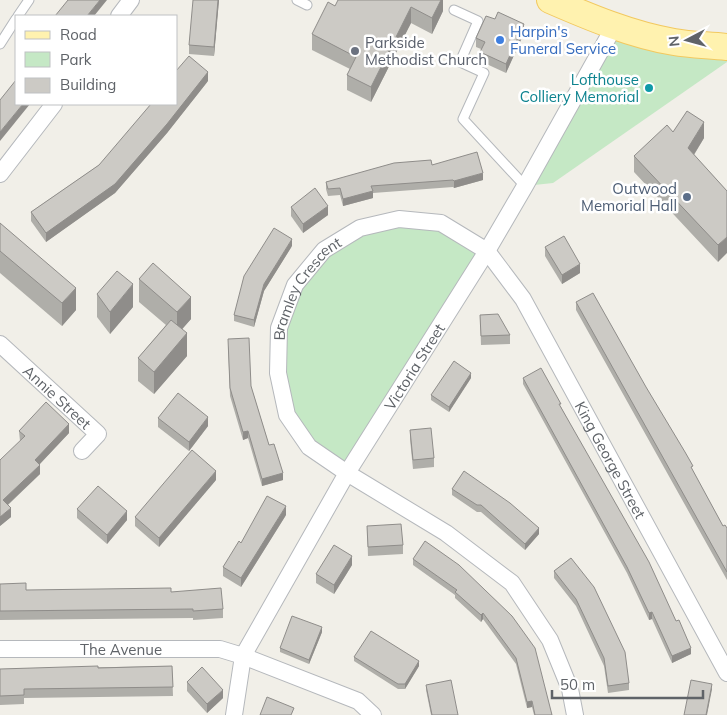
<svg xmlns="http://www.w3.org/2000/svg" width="727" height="715" viewBox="0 0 727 715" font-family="Mulish,sans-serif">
<rect width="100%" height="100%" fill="#f1efe8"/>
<g fill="#c5e8c5">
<path d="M615,25L727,47V62L553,183L525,186Z"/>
<path d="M441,223L487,251L347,473L309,447L278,373L295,285L360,228Z"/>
</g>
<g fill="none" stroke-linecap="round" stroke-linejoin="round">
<g stroke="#b5b8bc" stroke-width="11">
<g id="lane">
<path d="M297,0L307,5"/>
<path d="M454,10L478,21L460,62L484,73L463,119L525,186"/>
<path d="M18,16L29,0"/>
<path d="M0,44L16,19"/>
</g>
</g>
<g stroke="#b5b8bc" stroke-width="18">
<g id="street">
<path d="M119,16L131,0"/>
<path d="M0,174L54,104"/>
<path id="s1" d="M0,344L98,434L82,451"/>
<path id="s2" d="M0,649H220L243,656L358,701L373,715"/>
<path id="s3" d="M234,715L243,656L347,473L487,251L525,186L615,25"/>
<path id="s4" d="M575,715L570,689L550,640L512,583L446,533L347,473L309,447L287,415L278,373L279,328L295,285L324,250L360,228L399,219L441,223L487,251L523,299L727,673"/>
</g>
</g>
<g stroke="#f2c960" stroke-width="28">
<path id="primary" d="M550,0C589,17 632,35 674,42C691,45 709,45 727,47"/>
</g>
<use href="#lane" stroke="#fff" stroke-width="9"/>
<use href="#street" stroke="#fff" stroke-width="16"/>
<use href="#primary" stroke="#fff2af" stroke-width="26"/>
</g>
<g fill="#afaea9">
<path d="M219,0L214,56L189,54V45Z"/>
<path d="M443,0V11L432,34L411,23L371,102L347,90V75L350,69L312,50V34L335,6Z"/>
<path d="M495,19L524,33L506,73L480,61V52L481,49L476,47V38Z"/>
<path d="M208,81L167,133L115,193L46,242L31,221V212L99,165Z"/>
<path d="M673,132L704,138L694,155L727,191L718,262L634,172V156Z"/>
<path d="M432,165L483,180L454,188L453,187L373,193V198L343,206L340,195L328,196L326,189V182Z"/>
<path d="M291,207L328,215L303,233L291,216Z"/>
<path d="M0,223L76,310L62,326L0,273Z"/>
<path d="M292,246L264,291L254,327L234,321V315Z"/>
<path d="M545,247L580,273L562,284L545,256Z"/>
<path d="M139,279L191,319L182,329L187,356L154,394L138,381V358L166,325L139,302Z"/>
<path d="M97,294L133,307L110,334L97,317Z"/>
<path d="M576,302L693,471L723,526L727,528V580L576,310Z"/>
<path d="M480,315L510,335V344L481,345Z"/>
<path d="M228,346L251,386L269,445L283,480L262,486L248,438L243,440L230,396Z"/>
<path d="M471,378L449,412L431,400V395Z"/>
<path d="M523,378L561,407L691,654L672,663L652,619L649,620L627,573L523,384Z"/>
<path d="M158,418L208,426L189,451L158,427Z"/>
<path d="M410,430L434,458V467L413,469L410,439Z"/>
<path d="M19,431L69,433L39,465L40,474L8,505L11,517L0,526L20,441Z"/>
<path d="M216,480L159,547L135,526V517Z"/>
<path d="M452,489L539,534L525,550L481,512H477L452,495Z"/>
<path d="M77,509L127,520L107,544L77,518Z"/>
<path d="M286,515L241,587L223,576V567L241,543Z"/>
<path d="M367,526L403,545V554L368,556Z"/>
<path d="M571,558L629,683V690L608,693L604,666L576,606L554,578V571Z"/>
<path d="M413,559L459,565L552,715H534L532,707L527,708L516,664L483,619L481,622L455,598V595L413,565Z"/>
<path d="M352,565L334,594L316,583V574Z"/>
<path d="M0,584L26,590L171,592L223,609V618L193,620V618L0,620Z"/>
<path d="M322,632L309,664L280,652V648Z"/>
<path d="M354,657L419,666L405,689H398L354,661Z"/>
<path d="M172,666L173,696L24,698V704L0,705V669Z"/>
<path d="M187,682L223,698L207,713L187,691Z"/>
<path d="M426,685L458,715H431L426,690Z"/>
</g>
<g fill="#8f8d8a">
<path d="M100,0H107L94,16H87Z"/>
<path d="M218,0H219L214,56V47Z"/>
<path d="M441,0H443V11L432,34V18Z"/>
<path d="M411,7V23L371,102V87Z"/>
<path d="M524,24V33L506,73V64Z"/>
<path d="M208,72V81L167,133L115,193L46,242V233Z"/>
<path d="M23,104H30L0,141V132Z"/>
<path d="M704,122V138L688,164V148Z"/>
<path d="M483,173V180L454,188V181Z"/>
<path d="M373,191V198L343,206V199Z"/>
<path d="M328,206V215L303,233V224Z"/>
<path d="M727,237V253L718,262V245Z"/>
<path d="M292,239V246L264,291L254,327V320L264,284Z"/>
<path d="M580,264V273L562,284V275Z"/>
<path d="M133,284V307L110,334V312Z"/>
<path d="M76,288V310L62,326V303Z"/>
<path d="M191,297V319L177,335V312Z"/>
<path d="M187,333V356L154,394V372Z"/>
<path d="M471,373V378L449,412V407Z"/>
<path d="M208,417V426L189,451V442Z"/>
<path d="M69,424V433L35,469V460Z"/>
<path d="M248,431V438L243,440V432Z"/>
<path d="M40,465V474L3,509V500Z"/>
<path d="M216,471V480L159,547V538Z"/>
<path d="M283,473V480L262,486V479Z"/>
<path d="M286,506V515L241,587V578Z"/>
<path d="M11,508V517L0,526V517Z"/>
<path d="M127,511V520L107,544V535Z"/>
<path d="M539,528V534L525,550V544Z"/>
<path d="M352,556V565L334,594V585Z"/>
<path d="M652,612V619L649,620V613Z"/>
<path d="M483,613V619L481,622V615Z"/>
<path d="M322,627V632L309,664V660Z"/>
<path d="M691,648V654L672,663V656Z"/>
<path d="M419,661V666L405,689V684Z"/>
<path d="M712,684V689L707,715H706Z"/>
<path d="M223,690V698L207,713V704Z"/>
<path d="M532,701V707L527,708V702Z"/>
</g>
<g fill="#cccac5" stroke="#8f8d8a">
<path d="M68,0H100L87,16H55Z"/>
<path d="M193,0H218L214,47L189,45Z"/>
<path d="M338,0H441L432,18L411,7L371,87L347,75L356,57L312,34L328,2L335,6Z"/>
<path d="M498,12L524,24L506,64L480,52L485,42L476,38L486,16L495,19Z"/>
<path d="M189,56L208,72L167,124L115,184L46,233L31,212L99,165L151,104H176V71Z"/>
<path d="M16,80V104H23L0,132V100Z"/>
<path d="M687,111L704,122L688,148L727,191V237L718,245L634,156L667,125L673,132Z"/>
<path d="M477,152L483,173L454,181L453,180L371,186L373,191L343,199L340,188L328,189L326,182L394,163L431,160L432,165Z"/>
<path d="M315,188L328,206L303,224L291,207Z"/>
<path d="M0,223L76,288L62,303L0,251Z"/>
<path d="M274,228L292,239L264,284L254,320L234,315L244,276Z"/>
<path d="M564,236L580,264L562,275L545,247Z"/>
<path d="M153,263L191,297L177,312L139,279Z"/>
<path d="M117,271L133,284L110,312L97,294Z"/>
<path d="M593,293L646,387L685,452L693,466L691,467L723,526L725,525L727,528V572L576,302Z"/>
<path d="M498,314L510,335L481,336L480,315Z"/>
<path d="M171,320L187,333L154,372L138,358Z"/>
<path d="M249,338L251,386L269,445L274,444L283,473L262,479L248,431L243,432L230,388L228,339Z"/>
<path d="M454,361L471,373L449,407L431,395Z"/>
<path d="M541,368L561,404H559L649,562L676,621L679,620L691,648L672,656L652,612L649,613L627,567L523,378Z"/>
<path d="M178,393L208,417L189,442L158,418Z"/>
<path d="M46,402L69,424L35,460L40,465L3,500L11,508L0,517V460L25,436L19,431Z"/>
<path d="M431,428L434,458L413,460L410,430Z"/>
<path d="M192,450L216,471L159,538L135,517Z"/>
<path d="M464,471L510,503L539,528L525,544L481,505H477L452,489Z"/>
<path d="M98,486L127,511L107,535L77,509Z"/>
<path d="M267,496L286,506L241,578L223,567L239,541L241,543Z"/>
<path d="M401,524L403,545L368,547L367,526Z"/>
<path d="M425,541L459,565L512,616L535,648L552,715H535L532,701L527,702L516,658L483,613L481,615L455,592L457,590L413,559Z"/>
<path d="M334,545L352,556L334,585L316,574Z"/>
<path d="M571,558L594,587L625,652L629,683L608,686L604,658L576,599L554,571Z"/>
<path d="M26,583V590L171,588V592L221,588L223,609L193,611V609L0,611V584Z"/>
<path d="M292,616L322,627L309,660L280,648Z"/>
<path d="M371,631L419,661L405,684H398L354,657Z"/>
<path d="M98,666V668L172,666L173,687L24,689V695L0,696V669Z"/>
<path d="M202,667L223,690L207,704L187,682Z"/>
<path d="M451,680L458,715H432L426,685Z"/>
<path d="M691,680L712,684L706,715H684Z"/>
<path d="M267,697L294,708L291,715H260Z"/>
</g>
<circle fill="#3f7fe0" stroke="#fff" stroke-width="2" cx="500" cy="40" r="5"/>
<circle fill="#6b7280" stroke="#fff" stroke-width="2" cx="355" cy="51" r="5"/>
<circle fill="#0f9aa8" stroke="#fff" stroke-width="2" cx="649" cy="88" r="5"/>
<circle fill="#5c6f8a" stroke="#fff" stroke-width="2" cx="687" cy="197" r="5"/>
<g text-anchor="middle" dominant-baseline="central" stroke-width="5" stroke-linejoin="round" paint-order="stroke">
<g font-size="15" fill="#366cbe" stroke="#fff" text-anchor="start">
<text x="510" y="31">Harpin's<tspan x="510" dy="17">Funeral Service</tspan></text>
</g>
<g font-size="15" fill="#5b616d" stroke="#fff" text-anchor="start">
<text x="365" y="42">Parkside<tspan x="365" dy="17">Methodist Church</tspan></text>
</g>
<g font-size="15" fill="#0d838f" stroke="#fff" text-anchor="end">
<text x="639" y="79">Lofthouse<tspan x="639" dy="17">Colliery Memorial</tspan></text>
</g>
<g font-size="15" fill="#4e5e75" stroke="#fff" text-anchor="end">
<text x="677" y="188">Outwood<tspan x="677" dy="17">Memorial Hall</tspan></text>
</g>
<g font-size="15" fill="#5f6368" stroke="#fff">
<text stroke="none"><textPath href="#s4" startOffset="568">Bramley Crescent</textPath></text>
<text stroke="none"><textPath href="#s3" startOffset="396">Victoria Street</textPath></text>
<text stroke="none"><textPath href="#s1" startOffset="78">Annie Street</textPath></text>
<text stroke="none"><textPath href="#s4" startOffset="1032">King George Street</textPath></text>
<text stroke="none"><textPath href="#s2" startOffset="121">The Avenue</textPath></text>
</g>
</g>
<rect x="15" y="15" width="162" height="90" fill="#ffffff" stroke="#bfc1c3"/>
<rect x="25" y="31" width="25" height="8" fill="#fff2af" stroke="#bfc1c3"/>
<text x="60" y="40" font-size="15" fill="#5f6368">Road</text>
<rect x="25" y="52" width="25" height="15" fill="#c5e8c5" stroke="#bfc1c3"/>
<text x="60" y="65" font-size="15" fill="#5f6368">Park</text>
<rect x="25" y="78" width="25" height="15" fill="#cccac5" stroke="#bfc1c3"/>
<text x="60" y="90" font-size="15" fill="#5f6368">Building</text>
<g transform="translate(687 40) rotate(264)" stroke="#ffffff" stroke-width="4" paint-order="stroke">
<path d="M0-4L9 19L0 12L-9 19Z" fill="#5f6368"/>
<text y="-8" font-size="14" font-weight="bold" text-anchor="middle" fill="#5f6368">N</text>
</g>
<path d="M552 690v8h151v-8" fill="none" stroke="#5f6368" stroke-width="2.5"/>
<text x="560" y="690" font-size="15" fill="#5f6368" stroke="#ffffff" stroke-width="4" paint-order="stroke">50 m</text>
</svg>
